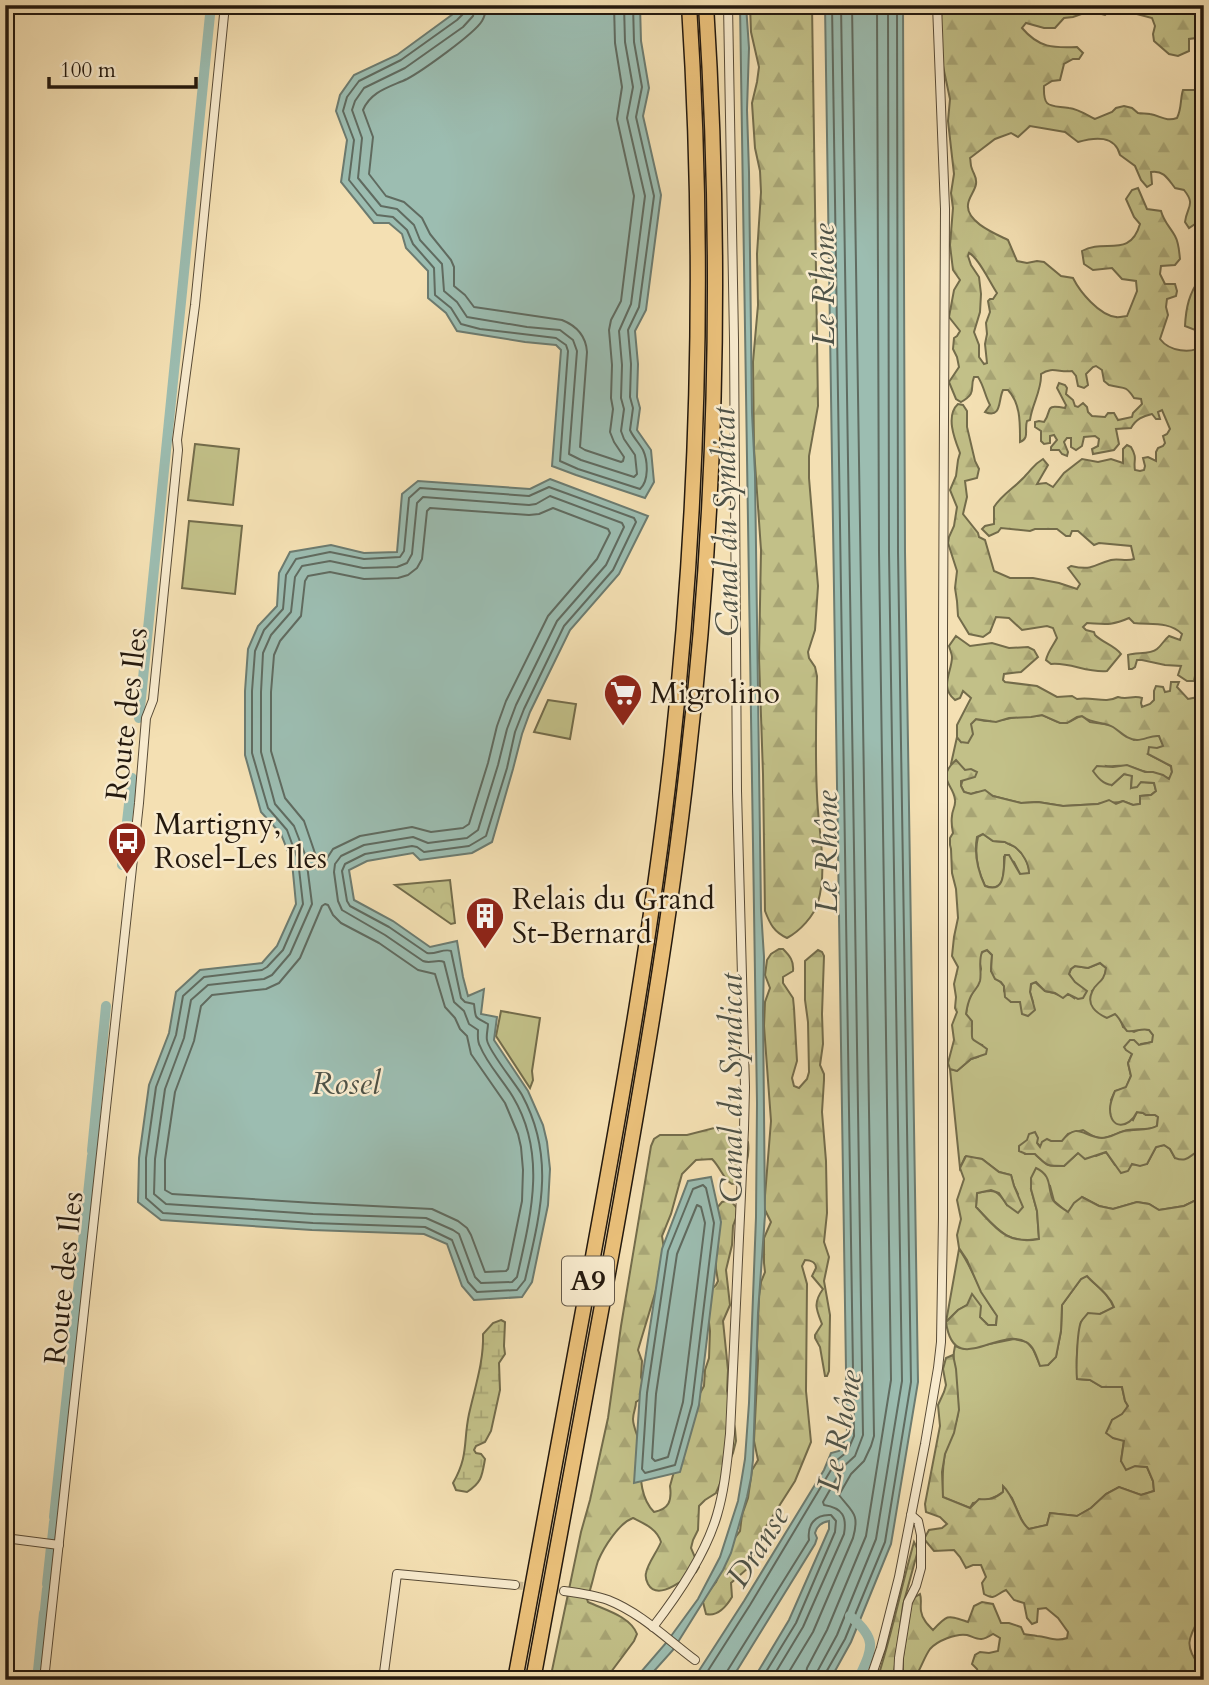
<svg xmlns="http://www.w3.org/2000/svg" width="1209" height="1685" viewBox="0 0 1209 1685" font-family="Cardo,serif">
<defs>
<pattern id="forest-firs" width="22" height="20" patternUnits="userSpaceOnUse" patternTransform="scale(1.75)"><rect width="22" height="20" fill="#c2c088"/><path d="M5 1l3.5 6h-7zM16 11l3.5 6h-7z" fill="#a7a474"/></pattern>
<pattern id="wetland-marsh" width="20" height="14" patternUnits="userSpaceOnUse" patternTransform="scale(1.75)"><rect width="20" height="14" fill="#c2c088"/><path d="M1 5h8M5 5V1M11 12h8M15 12V8" fill="none" stroke="#a7a474"/></pattern>
<pattern id="park-crowns" width="20" height="18" patternUnits="userSpaceOnUse" patternTransform="scale(1.75)"><rect width="20" height="18" fill="#c2c088"/><path d="M2 6a3 3 0 1 1 6 0M12 15a3 3 0 1 1 6 0" fill="none" stroke="#a7a474"/></pattern>
</defs>
<rect width="100%" height="100%" fill="#f4e0b3"/>
<filter id="stains"><feTurbulence type="fractalNoise" baseFrequency=".00286" numOctaves="4"/><feColorMatrix values="0 0 0 0 .2 0 0 0 0 .09 0 0 0 0 .02 0 0 0 .5 -.17"/></filter>
<radialGradient id="worn" r=".72"><stop offset=".6" stop-color="#630" stop-opacity="0"/><stop offset="1" stop-color="#630" stop-opacity=".3"/></radialGradient>
<g fill="#c2c088" stroke="#736c4b" stroke-width="2">
<path d="M195,444L239,449L233,505L188,500Z"/>
<path d="M189,521L242,526L235,594L182,588Z"/>
<path d="M548,700L576,704L570,739L534,732Z"/>
<path d="M1042,715C1049,717 1058,724 1065,723C1071,722 1076,717 1082,716L1090,722L1111,725L1134,740L1154,735L1159,736L1164,746L1148,754L1171,766L1172,772L1170,779C1161,775 1155,774 1147,772C1138,771 1134,766 1123,766C1117,765 1112,767 1106,766L1112,785L1124,774L1132,775L1131,788L1141,782L1154,783L1156,791L1151,795L1141,796L1140,804L1133,805L1123,801C1113,805 1107,800 1098,804L1063,806L1038,802L1021,803L977,792L971,794L964,792L961,786L965,770L951,764L957,737L961,742L971,724L976,719C995,724 1001,719 1018,717C1027,716 1034,717 1042,715Z"/>
<path d="M983,834L993,841L1005,842C1008,844 1012,845 1015,847C1023,853 1030,864 1029,874H1020L1014,862L1004,857C1004,870 1006,894 985,886C978,871 974,853 978,837Z"/>
<path d="M987,950L992,955L991,971L1004,986V991L1011,1002H1033L1030,992L1031,984L1035,982L1045,991L1054,993L1063,997L1068,994L1074,998L1075,983L1069,974L1071,969L1075,966L1088,968L1100,963L1106,968L1105,978L1092,991L1120,1018L1123,1027L1134,1032L1142,1028L1149,1030L1153,1035V1042L1141,1044L1132,1054L1128,1063L1131,1076L1126,1088L1115,1091L1111,1100L1133,1120L1137,1112L1143,1113L1146,1115H1155L1158,1117L1157,1126C1148,1131 1138,1128 1128,1130C1118,1132 1109,1139 1099,1138C1093,1137 1088,1133 1083,1130L1068,1134L1062,1141H1051L1041,1147L1037,1143L1026,1154H1035C1048,1166 1045,1166 1064,1166L1078,1153L1096,1156L1106,1152L1115,1165L1147,1164L1156,1147L1164,1145L1170,1149L1175,1158L1204,1151V1196L1200,1202L1194,1201L1184,1206L1159,1210L1149,1204L1137,1202L1113,1209L1099,1206L1082,1197L1068,1213L1054,1201L1050,1186L1031,1189L1037,1211L1039,1239C1006,1244 997,1229 976,1207L977,1193C994,1189 997,1189 1007,1205L1018,1194L1014,1186L1011,1175L999,1172L982,1159L965,1157L960,1168L950,1069L957,1071L971,1059L978,1057L982,1045L974,1043L971,1039L972,1029L966,1014L968,1000L973,992L981,969L979,959L982,952Z"/>
<path d="M501,1011L540,1018L532,1071L533,1080L530,1088L496,1036Z"/>
<path d="M959,1249C974,1270 980,1295 997,1315L996,1325H988L967,1305L958,1310L946,1322Z"/>
<path d="M1086,1275C1096,1286 1109,1294 1114,1308L1081,1322C1078,1341 1075,1361 1078,1379L1090,1380L1102,1387H1122L1125,1401L1128,1406L1123,1414L1112,1420L1113,1438L1124,1440L1121,1461L1135,1466L1147,1467L1153,1481L1154,1491L1141,1495L1119,1487L1106,1494L1091,1508L1077,1516L1050,1513L1047,1525L1029,1529L1024,1526L1012,1498L1003,1487V1492C994,1499 984,1501 973,1503L970,1508L942,1497C943,1482 942,1468 945,1453C948,1439 957,1427 958,1412C960,1392 950,1365 955,1346L965,1349L1014,1339L1027,1342L1033,1349L1040,1365H1048L1056,1356L1061,1331L1062,1305L1081,1279Z"/>
</g>
<g fill="url(#forest-firs)" stroke="#736c4b" stroke-width="2" fill-rule="evenodd">
<path d="M750,5H812L818,406L809,456V478L818,586L815,630L808,652L809,658L815,667L817,676C816,715 815,756 817,795C818,829 828,868 818,902C814,916 800,931 787,938C774,932 770,924 765,911L763,774L759,658L761,550L754,449L753,362L758,305L757,254L761,192L760,171L755,148L752,103L757,82L759,67L751,32Z"/>
<path d="M943,5H1204V37L1189,39V51L1178,56L1169,54L1154,41L1153,34L1155,26L1152,18L1137,14L1130,9L1107,13L1105,15L1090,11L1073,17L1064,18L1055,28H1044L1026,23L1022,28C1039,48 1053,48 1077,47L1083,53L1079,59H1073L1064,64L1060,80L1052,81L1044,86C1043,109 1050,105 1069,108C1078,109 1087,115 1095,119L1112,112L1116,108L1124,106L1132,108L1138,113C1142,114 1146,113 1150,114C1161,116 1166,122 1177,118C1182,108 1180,99 1183,90H1204V128L1200,129V138L1204,144V218L1189,228L1185,222C1187,206 1196,205 1184,190L1175,188C1168,179 1164,170 1151,172L1152,184L1147,187L1141,180L1135,166L1120,155C1115,135 1095,137 1078,142L1065,132L1030,126L1018,137L1011,133L995,139L970,158C971,161 970,165 972,169C974,175 977,177 976,184C975,191 968,198 968,205C966,222 996,234 1008,240L1017,261L1027,263L1037,261L1044,262L1061,276L1073,278C1080,292 1099,315 1116,317C1118,318 1125,316 1127,316L1137,291L1136,281L1122,279L1112,268L1093,270L1084,264L1082,251C1104,238 1130,259 1140,224L1134,217L1126,199L1132,190L1138,188L1147,209L1161,211C1164,222 1170,227 1175,236C1179,243 1179,251 1180,259L1175,265L1161,266L1160,274L1165,284H1175L1177,291L1176,296L1167,299L1166,307L1168,315L1160,339C1169,351 1191,355 1204,345V677L1201,671H1196L1194,681H1187L1178,675L1181,666L1165,665L1142,660H1137L1135,667L1132,669H1129L1128,655C1136,652 1150,655 1157,649C1162,645 1164,640 1169,636L1180,640L1182,634C1169,621 1150,625 1134,623L1129,618C1111,626 1105,624 1087,623L1083,627L1086,630L1094,632L1095,635C1103,643 1114,645 1121,654L1107,671C1087,673 1070,662 1051,664L1046,660C1048,651 1053,646 1057,638L1053,628L1047,626L1022,630L1009,618L996,617L990,632L983,637L969,634L958,616L957,601L955,588L957,571L948,543L949,537L954,526L957,507L950,490L956,476L958,460L960,453C955,440 945,416 958,404L963,405L967,411V427L975,461L979,469L977,478L965,481L967,497L963,514L978,533L979,537L985,540L994,571L1010,578H1033L1059,583L1077,589L1080,584L1068,568L1071,566C1093,571 1092,565 1111,560C1119,558 1126,562 1134,559L1131,546L1099,543L1094,545L1078,531H1072L1070,536H1066L1057,529H1035L1030,531L1001,528L998,532L989,536L982,529L985,526L994,524V507C1002,494 1017,486 1026,475C1033,468 1033,465 1043,459L1048,465L1037,484L1046,483L1053,487L1064,473L1082,459L1098,462L1111,459L1123,463V449L1127,445L1131,447C1138,459 1133,460 1135,470L1140,471L1144,470L1145,466L1143,458L1148,457L1156,461V452L1158,448L1163,446L1165,443L1163,436L1167,434L1170,429L1162,410L1158,412L1160,419H1156L1152,414C1143,416 1136,419 1131,428L1116,429L1119,444L1114,450L1093,454L1092,449L1098,446L1099,439L1095,436L1084,437L1082,446L1076,450L1071,447V438H1067L1064,442L1068,452L1067,456L1062,454L1059,450H1051V447L1057,440L1054,435L1050,436V443L1044,444L1041,441V431L1035,427V422L1039,421L1044,422C1053,410 1043,404 1065,408L1066,405L1057,388L1059,383L1065,385L1067,388L1066,394L1073,400L1075,406L1078,407L1083,403L1087,407L1088,412L1092,416L1105,417L1108,413H1114L1118,420L1132,417L1133,413L1142,404L1141,399L1134,398C1125,384 1123,389 1109,385L1104,381L1102,370L1096,366L1093,367L1086,374L1088,385L1084,388L1078,386L1076,376L1072,371C1060,373 1052,366 1041,374C1042,390 1032,404 1030,420L1027,421C1024,430 1030,438 1020,442C1020,424 1021,404 1008,390H1003C998,400 1002,419 985,412L990,405C985,396 984,386 978,377H974C969,389 978,392 961,402L956,399L949,382L959,367L957,357L953,349L954,338L957,336L960,331L949,317L954,290L960,280L953,270L950,245L953,208L951,193L954,174L948,121L950,99L940,52L941,17ZM969,253C979,258 990,283 997,293L993,299H990L988,301L990,312L986,323L987,334L985,344L987,363L984,364L979,357V345L974,332L980,312L981,294L979,277L971,265L968,256Z"/>
<path d="M1200,278H1204V320L1201,326L1195,330L1185,326C1186,307 1189,294 1200,278Z"/>
<path d="M956,636L970,646L992,643L1009,648L1028,647L1034,650L1038,657L1021,672L1004,674L1003,680L1005,682L1037,686L1057,697L1072,696L1077,699C1092,696 1105,704 1118,697C1128,700 1133,695 1142,698L1141,703L1142,707L1150,704L1154,700V691L1156,686L1163,687L1165,692L1170,691L1171,682H1179L1177,687L1188,699L1198,697L1204,684V1151C1189,1151 1191,1164 1175,1158L1170,1149L1164,1145L1156,1147L1147,1164L1140,1166L1132,1164L1128,1171L1121,1173L1106,1152L1085,1159L1078,1153L1064,1166C1045,1166 1048,1166 1035,1154H1026L1019,1151V1146L1027,1140L1029,1134L1035,1132L1038,1138L1037,1143L1040,1147L1042,1142L1047,1139L1051,1141H1062C1078,1121 1083,1137 1102,1138C1110,1138 1116,1133 1124,1131C1135,1128 1147,1132 1157,1126L1158,1117L1155,1115H1146L1143,1113L1137,1112C1129,1129 1110,1130 1110,1109C1110,1102 1113,1096 1115,1091L1126,1087L1131,1076L1128,1063L1132,1054L1126,1050L1124,1047L1130,1040H1134L1139,1045L1152,1042L1153,1035L1149,1030C1141,1028 1136,1032 1127,1031C1122,1026 1121,1019 1115,1014L1107,1018C1096,1013 1086,1005 1092,992C1096,981 1104,984 1106,968L1100,963L1088,968L1075,966L1071,969L1069,974L1075,982L1087,991L1083,998L1078,999L1068,994L1063,998L1055,993L1045,991L1036,982L1031,984L1030,992L1035,1010L1028,1016L1022,1014L1020,1002H1011L1005,997L1004,986L1001,982L995,979L991,971L992,955L987,950L982,952C978,962 982,971 980,981C978,988 974,990 971,996C968,1002 967,1007 966,1014L972,1021C972,1046 969,1035 987,1049L986,1054L971,1059L957,1071L950,1069L948,1063L954,1040L952,1025L957,1012L955,1008L956,997L954,984L958,967L952,956L954,937L958,918L956,889L952,873L951,849L950,845V838L953,833C952,828 951,822 952,816C952,810 956,806 955,800C954,784 935,779 956,760L965,770L971,769L977,772L975,777L961,781V786L964,792L971,794L985,790L993,796L1021,803L1038,802L1063,806L1098,804L1109,800L1116,804L1123,801L1133,805L1140,804V796L1151,795L1156,791L1154,783L1141,782L1137,787L1131,788L1132,776L1124,774L1112,785C1103,784 1098,778 1093,771L1097,766L1113,767L1127,765L1145,772H1153L1163,775L1169,779L1172,772L1171,766L1148,754L1149,747L1157,748L1163,746L1159,736C1151,735 1145,740 1137,740C1127,740 1121,732 1113,727C1103,721 1094,725 1082,716L1077,717L1067,723H1060L1042,715L1031,717L1009,718L996,722L976,719L971,724L973,734L968,743L961,742L957,737V725L971,698L963,691L960,698L955,700C939,687 952,672 952,657C952,654 950,650 949,646ZM983,834L993,841L1005,842C1008,844 1012,845 1015,847C1023,853 1029,864 1029,873L1020,874L1009,855H1005C1003,868 1007,894 985,886C978,871 974,853 977,837Z"/>
<path d="M779,949H783C790,956 794,961 793,971L783,977V983L793,998L794,1008L797,1061L792,1078L794,1086L799,1088L807,1079L809,1072L808,1022L805,1000V961L818,950L822,952L824,956L822,1014L823,1044L820,1065L824,1074V1080L822,1112L826,1161L827,1213L824,1242L829,1257L824,1281L830,1315L829,1371L827,1376H825L820,1347L815,1338V1335L822,1324C816,1309 813,1303 823,1289L812,1276L816,1268C816,1262 810,1260 805,1260L802,1266L807,1284L806,1391L811,1442L795,1481L760,1536L753,1557L747,1569L731,1583L732,1597C726,1607 718,1617 706,1614L703,1602L706,1595L716,1582L734,1539L740,1531L742,1515L748,1498L752,1470L758,1460L754,1441L758,1360L757,1346L759,1296L761,1282L765,1272L764,1263V1238L771,1222L764,1208L771,1121L764,1026L765,1002L770,988L765,975L767,960L771,954Z"/>
<path d="M718,1127L738,1134L748,1142C750,1158 745,1170 737,1183L732,1184C723,1179 721,1168 712,1159L696,1160L682,1174L671,1214L662,1236L664,1249L659,1280L638,1350L642,1361L641,1377L647,1395L636,1402C636,1408 633,1413 633,1419C633,1426 637,1434 639,1441C642,1464 636,1494 654,1512C669,1509 672,1501 670,1486L691,1410L704,1386L705,1370L709,1358L710,1331L707,1305L708,1293L716,1285L718,1281L716,1269V1209L722,1202L730,1200L737,1208L736,1218L733,1226L732,1245L726,1270L730,1305L723,1321L728,1370L727,1391L735,1429L736,1441L733,1453L716,1493L705,1500L699,1506L698,1530L693,1540L691,1548L699,1567L696,1572C683,1579 658,1602 648,1584C646,1580 645,1577 646,1573C648,1563 657,1552 661,1542C657,1529 645,1524 633,1518C619,1523 604,1547 598,1561C594,1573 592,1586 587,1599L588,1602C605,1610 630,1616 637,1634L634,1641L605,1680H550L581,1532L590,1500L608,1418L621,1326L651,1146L654,1139L660,1135H687Z"/>
<path d="M966,1156L982,1159L999,1172L1011,1175L1014,1186L1023,1207L1018,1213L1007,1205L999,1193L991,1190L977,1193L976,1207C996,1228 1006,1245 1039,1239L1037,1211L1031,1189V1178L1036,1168C1053,1176 1047,1188 1053,1200C1056,1205 1064,1209 1068,1212L1074,1203L1082,1197L1099,1206L1113,1209L1137,1202L1149,1204L1159,1210L1184,1206L1194,1201L1200,1202L1204,1196V1616L1200,1617C1188,1638 1184,1647 1200,1666L1204,1664V1680H981L977,1669L972,1664L975,1655L980,1652L989,1653L998,1651L1000,1638L993,1634C980,1642 979,1639 967,1635C956,1633 937,1641 930,1649C923,1659 921,1670 913,1680L903,1679V1656L912,1599L920,1594C922,1600 920,1605 921,1611C922,1619 928,1625 933,1630C948,1614 947,1615 968,1622L974,1606L982,1602L993,1604L1001,1623H1009L1021,1627L1024,1634C1028,1635 1033,1635 1037,1636C1048,1637 1056,1642 1067,1638L1068,1632L1058,1618L1046,1608L1038,1609L1037,1622L1032,1624L1027,1618L1024,1603L1014,1600L1006,1590C996,1594 995,1601 984,1594L982,1583L986,1577L981,1565H973L966,1568L960,1557L954,1550L934,1551L924,1539L929,1530L942,1528L947,1524L940,1517L926,1512L925,1504L940,1426L938,1405L944,1392L946,1385L943,1369L946,1358L953,1355L956,1369L959,1410L954,1433L945,1454L942,1472L943,1497L970,1508L979,1499C989,1500 995,1499 1003,1492V1486C1016,1498 1017,1520 1029,1529L1047,1525L1050,1513L1077,1516L1091,1508L1106,1494L1119,1487L1141,1495L1154,1491L1153,1481L1147,1467L1135,1466L1126,1470L1121,1461L1124,1441L1113,1438L1106,1433L1112,1420L1122,1414L1128,1406L1125,1401L1122,1387H1102L1090,1380L1077,1379C1076,1369 1077,1331 1081,1322C1083,1318 1086,1316 1088,1313L1100,1314L1114,1307C1109,1294 1096,1286 1087,1276L1081,1279L1062,1305L1061,1331L1056,1357L1048,1365L1040,1366C1037,1358 1034,1346 1026,1342C998,1326 954,1379 946,1322L958,1310L967,1305L972,1294L981,1306L980,1317L988,1325H996L997,1316L981,1292L967,1260L959,1248L957,1235L961,1219L957,1200L964,1179L960,1168Z"/>
<path d="M914,1542L918,1550L903,1605L893,1680H877C892,1634 901,1588 914,1542Z"/>
</g>
<path fill="url(#wetland-marsh)" stroke="#736c4b" stroke-width="2" d="M501,1320L505,1322L504,1346L505,1354L499,1363L500,1390L491,1431L485,1442L476,1446L474,1450L476,1453L481,1454L485,1459C482,1476 482,1482 467,1492L456,1490L453,1483C469,1455 463,1442 469,1414C475,1387 484,1361 483,1334L493,1323Z"/>
<path fill="url(#park-crowns)" stroke="#736c4b" stroke-width="2" d="M450,880L455,923L451,924L395,885Z"/>
<g fill="#9cbdb1" stroke="#6c7b70" stroke-width="2">
<path d="M462,5H640L641,41L649,88L643,116L661,195L646,310L635,331L638,364L637,397L640,408L637,430L651,450L654,482L645,498L576,475L552,466L561,350L556,345L525,342L457,331L446,313L428,298V271L406,248L402,234L389,223H374L341,182L347,140L336,111L340,95L354,75L397,55L453,14Z"/>
<path d="M740,5H746L749,48L747,110L749,172L752,413L755,474L761,910L764,957L763,1011L765,1215L758,1313L753,1460L751,1478L747,1497L731,1553L723,1570L673,1650L646,1680H634L666,1643L698,1599L720,1557L738,1501L745,1459L749,1403L756,1217L757,1103Z"/>
<path d="M825,5H903L905,552L918,1382L891,1544L851,1642L830,1680H753L789,1620L829,1529V1521C822,1522 817,1526 815,1533L817,1538L815,1544L731,1680H693L744,1601L824,1470L831,1453L839,1451L847,1435Z"/>
<path d="M550,479L648,516L619,574L570,630L530,712L522,734L513,769L492,842L472,853L420,860L413,853L367,861L349,870L354,900L393,921L430,947L457,941L463,977L468,996L484,989L481,1014L497,1017L494,1040L528,1091L543,1125L547,1142L550,1169L548,1205L532,1282L522,1297L474,1300L462,1286L447,1244L424,1234L312,1230L161,1220L138,1202L139,1158L149,1085L169,1033L176,992L200,970L262,963L277,946L296,904L292,862L281,834L261,812L245,755V691L248,649L258,626L277,606L279,573L290,552L331,545L364,553L397,552L402,494L418,481L530,489Z"/>
<path d="M711,1177L721,1222L699,1405L680,1472L634,1483L640,1392L662,1249L688,1181Z"/>
</g>
<g fill="none" stroke-linecap="round" stroke-linejoin="round">
<g stroke="#606b60" stroke-width="2">
<path d="M467,5L465,12L457,20L401,60L359,81L347,97L343,111L354,140L349,180L377,215L393,217L407,230L413,244L434,268L435,295L451,308L461,324L480,329L556,338L566,345L568,351L560,461L578,469L640,489C649,481 648,461 643,450C639,443 633,437 630,430L633,408L630,397L631,364L628,330L639,307L654,196L636,117L642,87L634,42L633,5"/>
<path d="M475,5L473,16L463,27L405,68L364,88L355,101L352,110L362,138L358,178L381,206L397,209L414,225L420,240L442,264L444,291L457,302L467,317L527,327L560,330L573,340L577,351L569,454L581,460L634,477L637,474L635,455L624,439L621,431L624,409L621,398L622,365L619,331L631,304L645,196L627,118L633,87L625,42L624,5"/>
<path d="M486,5C486,11 485,16 482,21C474,34 422,71 407,79C390,87 371,91 363,110L373,137L369,174L386,196L404,202L422,218L430,234L451,260L454,267V286L465,295L474,307L562,320C577,326 586,336 587,352L580,447L585,450L621,462L623,461L624,457L614,442L610,432L613,409L611,398L612,365L609,330L611,320L621,301L634,196L617,119L622,87L615,43L614,5"/>
<path d="M549,487L634,518L636,522L613,570L564,626L524,709L515,732L507,768L486,836L469,846L424,852L417,847L412,846L365,854L345,864L342,871L347,901L350,906L389,927L427,953C435,955 444,948 451,951L461,998L465,1002L474,1004C476,1020 474,1016 488,1024C488,1029 486,1035 487,1040C488,1050 515,1083 522,1095C556,1158 540,1214 525,1280L517,1290L477,1292L468,1282L452,1240L425,1227L313,1223L163,1213L146,1198V1158L156,1087L176,1035L183,996L204,977L262,970L267,967L283,950L303,904L298,860L287,830L268,808L252,753V691L255,651L264,630L283,609L286,575L296,559L330,552L364,559L400,557L404,551L409,498L420,488L529,496Z"/>
<path d="M550,496L622,523L624,527L606,565L557,621L516,705L507,729L498,765L478,830L467,838L428,843L413,837L364,845L341,856L335,864L334,872L338,901L342,910L385,935L423,961C430,964 438,959 444,962L454,1002L464,1011L469,1024L478,1030C478,1036 477,1041 480,1046C487,1064 503,1080 513,1097C547,1154 531,1215 517,1277L512,1282L481,1283L475,1277L459,1234L453,1230L426,1218L313,1214L166,1204L154,1194L155,1159L165,1089L184,1038L191,1000L208,985L264,979L272,975L290,954L312,904L306,857L294,826L275,804L261,752V692L263,653L271,635L291,612L295,577L302,566L330,561L363,568L397,567L407,563L412,554L417,503L423,497L529,505L536,504Z"/>
<path d="M430,508L529,515L539,514L553,508L608,529L610,533L597,559L548,616L506,701L497,726L488,763L469,824L463,828L431,832L412,827L360,836L333,849L324,863L320,864L318,862L304,821L285,798L271,751V692L274,655L280,641L301,616L305,581L308,576L330,572L364,579L398,578L408,575L417,568L422,559L427,511Z"/>
<path d="M325,904L328,905L333,915L341,923L379,943L418,970L435,974L445,1007L455,1018L460,1029L467,1036L471,1054L505,1103L518,1134L521,1147L523,1170L522,1201L508,1269L506,1271L485,1272L471,1235L467,1228L458,1221L432,1209L314,1203L172,1194L165,1190V1160L175,1092L194,1041L201,1006L212,995L266,989L279,983L300,958L322,906Z"/>
<path d="M703,1185L706,1188L714,1223L692,1404L675,1465L645,1473L642,1469L647,1393L668,1251L693,1189Z"/>
<path d="M697,1205L701,1207L705,1223L683,1402L668,1457L655,1461L652,1458L656,1394L677,1254Z"/>
<path d="M702,1680L750,1605L837,1460L847,1452L854,1436L832,5"/>
<path d="M725,1680L726,1673L809,1540C807,1525 815,1514 831,1515L836,1521L835,1532L796,1623L761,1680"/>
<path d="M771,1680L803,1627L844,1534C847,1517 843,1508 824,1505L823,1502L843,1467L855,1456L863,1435L841,5"/>
<path d="M784,1680L813,1632L853,1538C860,1513 852,1512 839,1495L851,1474L864,1461L871,1446L874,1436L852,5"/>
<path d="M805,1680L807,1668L827,1630L866,1536L891,1380L879,552L877,5"/>
<path d="M816,1680L817,1672L837,1635L876,1539L902,1381L889,552L888,5"/>
<path d="M825,1680V1674L845,1639L885,1542L911,1382L898,552L897,5"/>
</g>
<g stroke="#9cbdb1" stroke-width="10">
<path d="M139,718L211,5"/>
<path d="M122,865L132,778"/>
<path d="M92,1151L106,1006"/>
<path d="M54,1517L92,1156"/>
<path d="M52,1541L54,1522"/>
<path d="M47,1584L51,1547"/>
<path d="M45,1609L47,1589"/>
<path d="M850,1616C879,1640 872,1649 858,1680"/>
<path d="M37,1680L44,1613"/>
</g>
<path stroke="#cab892" stroke-width="8" stroke-dasharray="8 4" stroke-linecap="butt" d="M515,1585L564,1591"/>
<g stroke="#584b37" stroke-width="10">
<g id="minor">
<path d="M5,1538L59,1545"/>
<path d="M564,1591C579,1593 594,1595 608,1600C641,1613 667,1639 695,1660"/>
<path d="M653,1627C677,1596 706,1553 717,1515C725,1488 727,1461 730,1434L744,1129L745,1087L737,791L734,339L728,5"/>
<path d="M44,1680L139,803L146,718L153,700L178,450L177,440L195,305L225,5"/>
<path d="M383,1680L397,1574L515,1585"/>
<path d="M870,1680L881,1648L899,1577L925,1444L938,1368L941,1342L943,1218V631L945,209L937,5"/>
<path d="M898,1680L899,1658L908,1602L916,1586L921,1568V1535L918,1521L911,1515"/>
</g>
</g>
<g stroke="#24190e" stroke-width="17">
<g id="motorway">
<path d="M515,1680C541,1541 566,1402 592,1262C623,1093 653,923 672,751C699,504 705,253 689,5"/>
<path d="M533,1680C560,1535 586,1390 613,1246C642,1084 670,923 688,759C717,509 722,256 706,5"/>
</g>
</g>
<use href="#minor" stroke="#f8ebce" stroke-width="8"/>
<use href="#motorway" stroke="#eac07a" stroke-width="14"/>
</g>
<defs>
<g id="supermarket-pin" transform="scale(2.0125)"><path d="M0 17L-7.5 6A9.5 9.5 0 1 1 7.5 6Z" fill="#8f2418" stroke="#f8ebce"/><path d="M-6-5.5h2.5l.6 2H6L4.5 2H-2.5L-4.4-4H-6ZM-1.5 3.2a1.3 1.3 0 1 0 .1 0ZM3 3.2a1.3 1.3 0 1 0 .1 0Z" fill="#fff"/></g>
<g id="bus-pin" transform="scale(2.0125)"><path d="M0 17L-7.5 6A9.5 9.5 0 1 1 7.5 6Z" fill="#8f2418" stroke="#f8ebce"/><path d="M-5-6H5V4H4V6H2V4H-2V6H-4V4H-5ZM-3.5-4V0h7V-4ZM-3.5 1.2v1.5H-2V1.2ZM2 1.2v1.5H3.5V1.2Z" fill="#fff"/></g>
<g id="building-pin" transform="scale(2.0125)"><path d="M0 17L-7.5 6A9.5 9.5 0 1 1 7.5 6Z" fill="#8f2418" stroke="#f8ebce"/><path d="M-4-6H4V6H1V3H-1V6H-4ZM-2.5-4.3h1.7v1.8h-1.7ZM.8-4.3h1.7v1.8H.8ZM-2.5-1h1.7V.8h-1.7ZM.8-1h1.7V.8H.8Z" fill="#fff"/></g>
</defs>
<g fill-rule="evenodd">
<use href="#supermarket-pin" x="623" y="693"/>
<use href="#bus-pin" x="127" y="841"/>
<use href="#building-pin" x="485" y="916"/>
</g>
<g text-anchor="middle" dominant-baseline="central" stroke-width="5" stroke-linejoin="round" paint-order="stroke">
<rect fill="#f8ebce" stroke="#645848" stroke-width="2" x="562" y="1256.5" width="52" height="49" rx="5"/>
<g font-size="28" font-weight="bold" fill="#24190e">
<text x="588" y="1281">A9</text>
</g>
<g font-size="30" fill="#24190e" stroke="#f8ebce" text-anchor="start">
<text x="650" y="693">Migrolino</text>
<text x="154" y="824">Martigny,<tspan x="154" dy="34">Rosel-Les Iles</tspan></text>
<text x="512" y="899">Relais du Grand<tspan x="512" dy="34">St-Bernard</tspan></text>
</g>
<g font-size="30" fill="#24190e" stroke="#f8ebce">
<text transform="translate(127 714) rotate(-83)">Route des Iles</text>
<text transform="translate(64 1278) rotate(-84)">Route des Iles</text>
</g>
<g font-size="32" font-style="italic" fill="#4e5247" stroke="#f8ebce">
<text transform="translate(824 285) rotate(-90)">Le Rhône</text>
<text transform="translate(726 522) rotate(-91)">Canal du Syndicat</text>
<text transform="translate(827 852) rotate(-90)">Le Rhône</text>
<text x="346" y="1084">Rosel</text>
<text transform="translate(732 1088) rotate(-90)">Canal du Syndicat</text>
<text transform="translate(840 1431) rotate(-79)">Le Rhône</text>
<text transform="translate(758 1547) rotate(-58)">Dranse</text>
</g>
</g>
<rect width="1209" height="1685" fill="none" stroke="#f4e0b3" stroke-width="28"/>
<rect x="7" y="7" width="1195" height="1671" fill="none" stroke="#24190e" stroke-width="3.5"/>
<rect x="14" y="14" width="1181" height="1657" fill="none" stroke="#24190e" stroke-width="2"/>
<path d="M49 77v10h147v-10" fill="none" stroke="#24190e" stroke-width="3.5"/>
<text x="60" y="77" font-size="21" fill="#24190e" stroke="#f8ebce" stroke-width="5" paint-order="stroke">100 m</text>
<rect width="100%" height="100%" filter="url(#stains)"/>
<rect width="100%" height="100%" fill="url(#worn)"/>
</svg>
